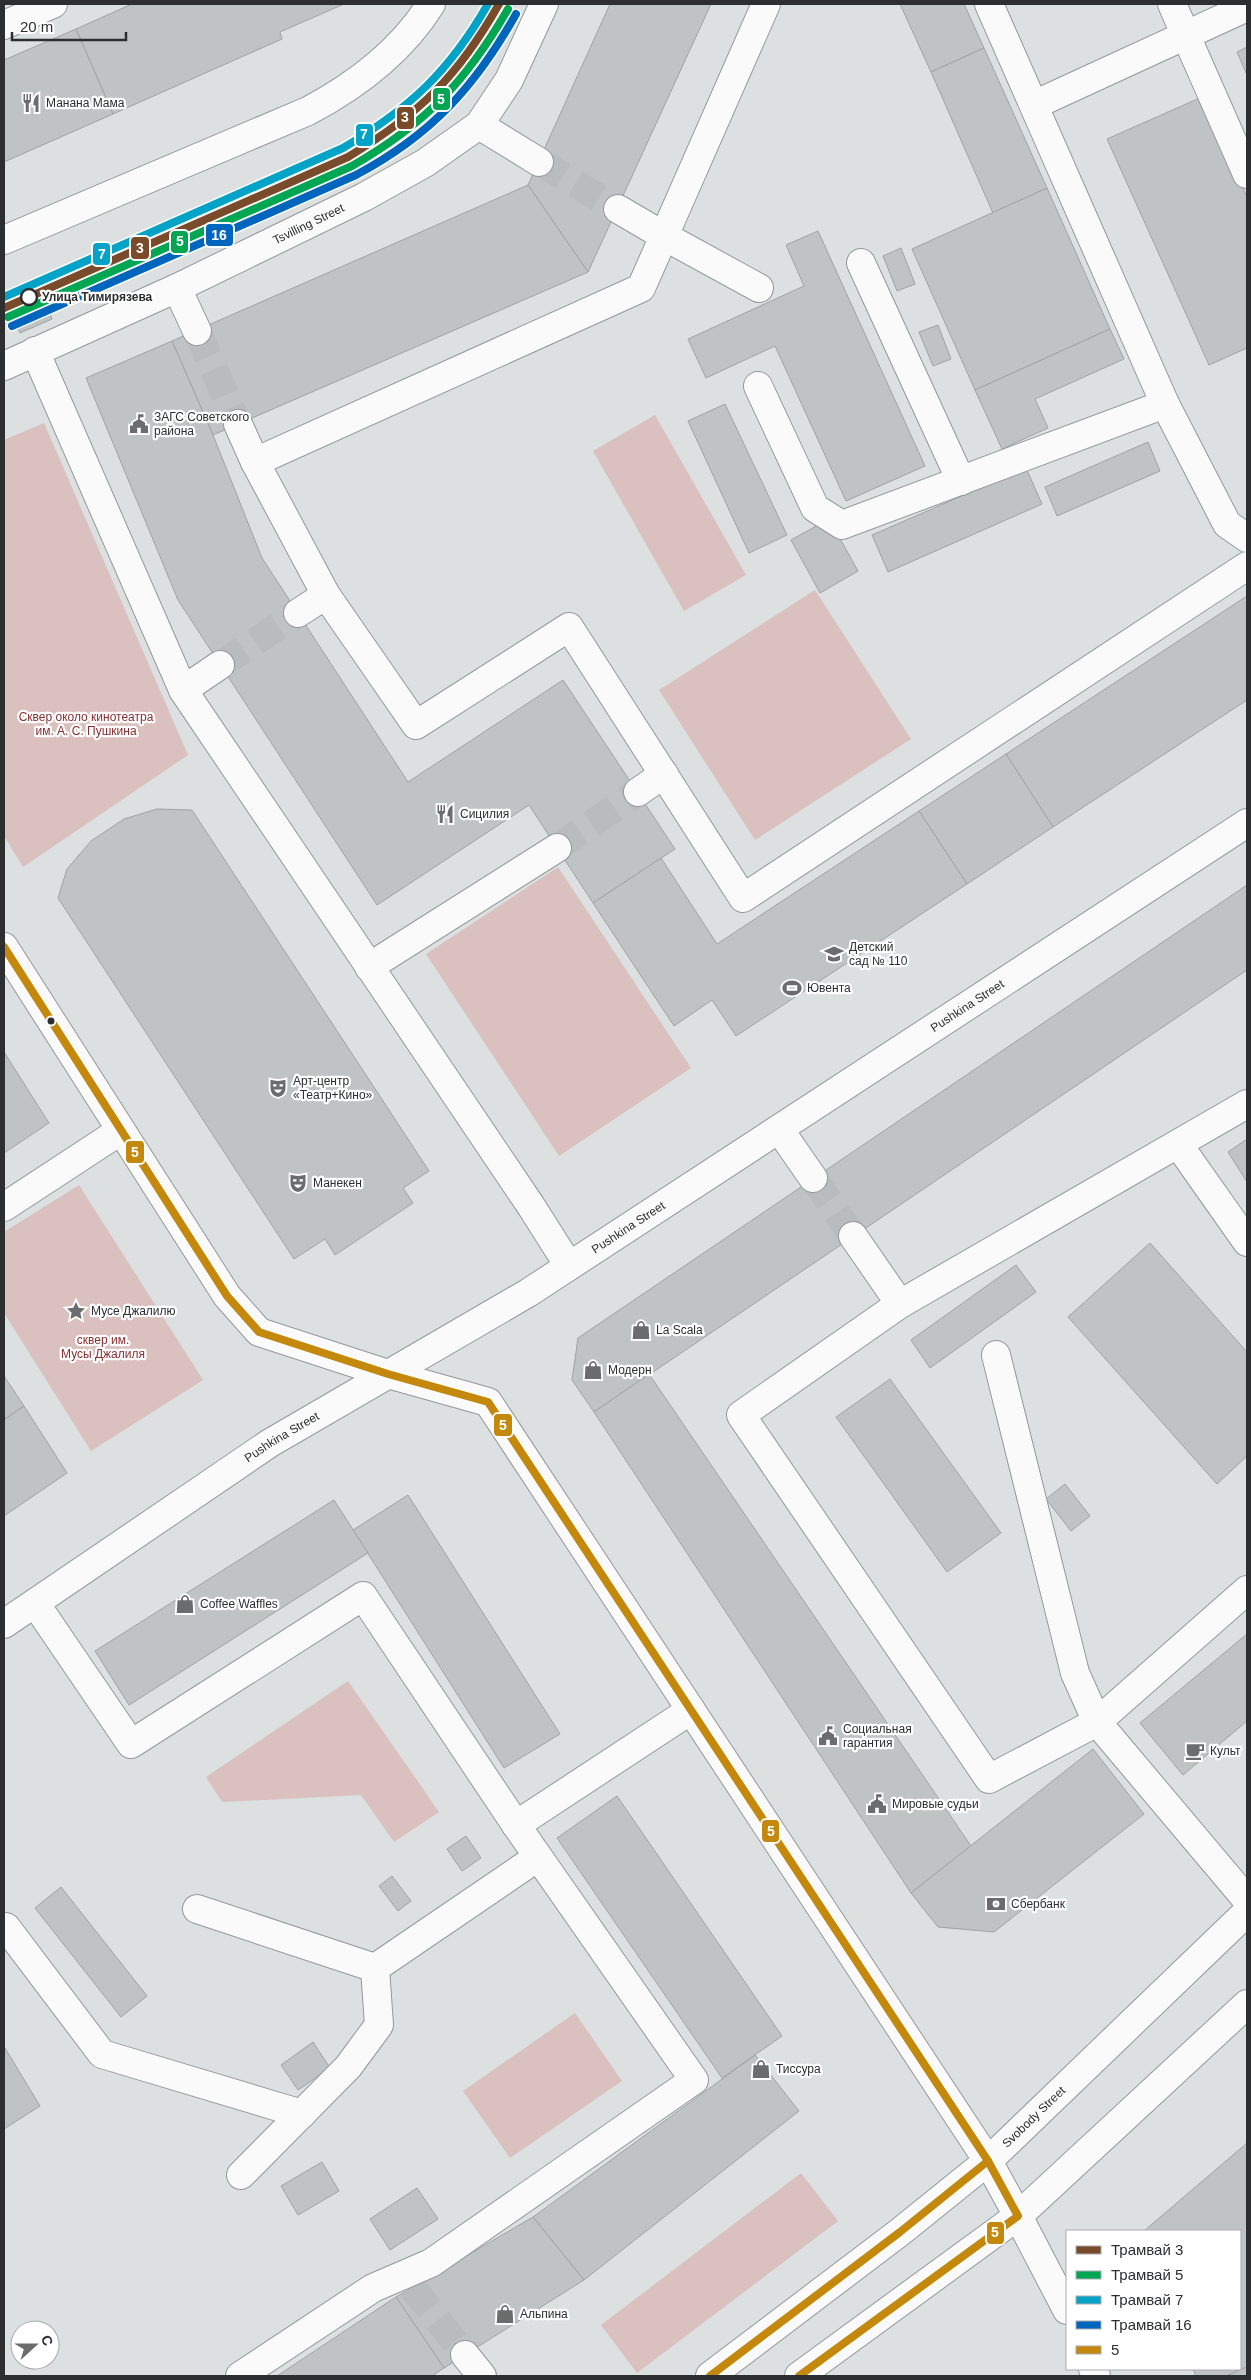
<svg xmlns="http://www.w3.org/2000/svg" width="1251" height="2380" viewBox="0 0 1251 2380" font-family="Arial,sans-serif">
<rect width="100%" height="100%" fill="#dce0e1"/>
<g fill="#dac0be">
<path d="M655,415L746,575L684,611L593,451Z"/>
<path d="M44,423L188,755L23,867L4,836V440Z"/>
<path d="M815,590L911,739L755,840L659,690Z"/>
<path d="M558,867L691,1068L559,1156L426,954Z"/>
<path d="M79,1185L203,1380L91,1451L4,1313V1232Z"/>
<path d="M348,1681L439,1812L394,1842L361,1795L222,1802L206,1777Z"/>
<path d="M575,2013L622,2081L510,2158L463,2091Z"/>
<path d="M801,2173L838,2221L637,2373L601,2325Z"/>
</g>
<g fill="#c0c3c4" stroke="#a0a2a3">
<path d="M132,4H344L280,32L282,39L113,114L76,29Z"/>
<path d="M610,4H711L588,272L528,185Z"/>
<path d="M900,4H964L984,48L931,72Z"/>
<path d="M76,29L113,114L4,162V60Z"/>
<path d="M1247,47V75L1237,52Z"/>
<path d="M984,48L1047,188L993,213L931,72Z"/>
<path d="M1202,97L1247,197V348L1209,365L1107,139Z"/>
<path d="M528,185L588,272L213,435L172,341Z"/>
<path d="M1047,188L1110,329L975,390L912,249Z"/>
<path d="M818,231L925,466L846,501L775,346L706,378L688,339L804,286L786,245Z"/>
<path d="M901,248L915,284L897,291L883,256Z"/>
<path d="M45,301L52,319L20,333L13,315Z"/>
<path d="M938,325L951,359L933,366L919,332Z"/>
<path d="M1110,329L1124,359L1035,399L1048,428L1002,449L975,390Z"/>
<path d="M172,341L213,435L262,558L408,782L563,680L675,849L593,903L529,805L377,905L178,600L86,378Z"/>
<path d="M725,404L787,535L749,553L688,421Z"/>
<path d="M1148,442L1160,471L1057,516L1045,487Z"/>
<path d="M1026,468L1042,504L888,572L872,535Z"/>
<path d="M829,519L858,571L820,593L791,540Z"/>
<path d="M1247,596V700L1053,827L1006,754Z"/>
<path d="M1006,754L1053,827L967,884L919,811Z"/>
<path d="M157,809L192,810L429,1171L403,1188L413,1203L335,1255L325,1239L294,1259L58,898L67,869L91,841L124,819Z"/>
<path d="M919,811L967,884L736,1036L712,1000L674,1026L593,903L661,858L717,944Z"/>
<path d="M1247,885V970L594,1412L572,1380L578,1338Z"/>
<path d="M4,1052L49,1123L4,1153Z"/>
<path d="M1247,1139V1182L1228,1152Z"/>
<path d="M1150,1243L1247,1352V1456L1217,1484L1068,1317Z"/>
<path d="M1016,1265L1036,1292L930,1368L911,1340Z"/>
<path d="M649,1374L971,1846L911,1893L594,1412Z"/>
<path d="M4,1376L24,1406L4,1420Z"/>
<path d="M890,1379L1001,1533L947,1572L836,1417Z"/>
<path d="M24,1406L67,1473L4,1516V1420Z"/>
<path d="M1065,1484L1090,1516L1071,1531L1046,1499Z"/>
<path d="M408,1495L560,1734L504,1768L353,1530Z"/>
<path d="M334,1500L368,1553L129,1705L95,1651Z"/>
<path d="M1247,1634V1721L1183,1775L1140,1723Z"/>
<path d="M1093,1749L1144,1814L994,1932L938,1927L911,1893Z"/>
<path d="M617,1796L782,2036L722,2078L557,1838Z"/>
<path d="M466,1836L481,1858L462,1871L447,1849Z"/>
<path d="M392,1876L411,1901L398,1911L379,1886Z"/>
<path d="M61,1887L147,1996L121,2017L35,1908Z"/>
<path d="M313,2042L330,2068L298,2090L281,2065Z"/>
<path d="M5,2048L40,2106L4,2129V2049Z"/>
<path d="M755,2055L799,2111L584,2280L533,2217Z"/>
<path d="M1247,2143V2367L1226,2376H1196L1193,2369H1240V2231H1144Z"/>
<path d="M322,2162L339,2191L298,2215L281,2186Z"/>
<path d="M417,2188L438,2219L390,2250L370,2219Z"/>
<path d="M533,2217L584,2280L444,2368L396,2297Z"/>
<path d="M396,2297L444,2368L432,2376H277Z"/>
<path d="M1247,2367V2376H1226Z"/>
</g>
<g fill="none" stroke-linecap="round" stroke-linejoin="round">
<g stroke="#b9bcbd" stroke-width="28" stroke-dasharray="28 14" stroke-linecap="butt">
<path d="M539,162L618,209"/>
<path d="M197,331L238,424"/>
<path d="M220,665L298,613"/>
<path d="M557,848L638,792"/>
<path d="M813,1178L853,1236"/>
<path d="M412,2287L465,2355"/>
</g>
<g stroke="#959898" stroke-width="30">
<g id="minor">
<path d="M989,4L1165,404L1227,524L1247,538"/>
<path d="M1172,4L1247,174"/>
<path d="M4,25L53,4"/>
<path d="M1034,105L1247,7"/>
<path d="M479,125L539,162"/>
<path d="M618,209L664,236L641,288L255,462L326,595L416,725L569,627L743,898L1247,566"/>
<path d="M861,263L961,481"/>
<path d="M177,288L197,331"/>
<path d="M759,288L664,236L766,4"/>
<path d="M35,351L183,690L531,1206L569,1266"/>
<path d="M758,386L815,508L842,525L1165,404"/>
<path d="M238,424L255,462"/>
<path d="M298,613L326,595"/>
<path d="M183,690L220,665"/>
<path d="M638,792L664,774"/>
<path d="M4,947L227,1296L259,1332L388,1374L488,1402L988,2161"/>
<path d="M369,967L557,848"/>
<path d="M1247,1104L900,1304L741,1415L989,1779L1097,1722L1247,1590"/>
<path d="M779,1129L813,1178"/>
<path d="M1178,1144L1247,1242"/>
<path d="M4,1207L120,1131"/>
<path d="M853,1236L900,1304"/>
<path d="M996,1355L1075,1673L1097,1722L1247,1900"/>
<path d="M35,1603L131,1744L363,1596L516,1825L694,2080L431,2263L373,2288L240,2376"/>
<path id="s1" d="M4,1624L270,1443L528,1293L1247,823"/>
<path d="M516,1825L691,1710"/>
<path d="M197,1909L375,1968L379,2025L348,2067L241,2175"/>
<path d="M6,1927L102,2054L302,2114"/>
<path d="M375,1968L538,1857"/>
<path d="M1018,2216L1067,2310"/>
<path d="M465,2355L482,2376"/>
<path d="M1093,2369L1096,2376"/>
</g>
</g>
<g stroke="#959898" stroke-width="30">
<g id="major">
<path d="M4,240L308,111C357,85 401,52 431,4"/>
<path id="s2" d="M4,366L177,288L364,197L425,163L479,125L509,80L544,4"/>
<path d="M988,2161L1018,2216"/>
<path id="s3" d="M710,2376L900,2232L988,2161L1247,1912"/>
<path d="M799,2376L1018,2216L1247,2004"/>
</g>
</g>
<use href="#minor" stroke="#fafafa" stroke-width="28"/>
<use href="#major" stroke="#fafafa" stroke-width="28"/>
<g stroke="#fff" stroke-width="11">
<g id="bus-1">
<path d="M4,947L227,1296L259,1332L388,1374L488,1402L988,2161L1018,2216L799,2376"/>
<path d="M710,2376L900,2232L988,2161"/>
</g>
</g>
<use href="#bus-1" stroke="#c4880c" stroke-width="8"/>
<g stroke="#fff" stroke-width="11">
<path id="tram-1" d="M4,308L348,157C419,114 458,77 499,4"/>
</g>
<g stroke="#fff" stroke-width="11">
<path id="tram-2" d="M8,317L352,166C425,124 466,82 508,9"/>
</g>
<g stroke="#fff" stroke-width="11">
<path id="tram-3" d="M4,297L343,148C410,108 449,72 488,4"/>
</g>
<g stroke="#fff" stroke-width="11">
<path id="tram-4" d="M12,326L356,175C431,135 475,87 516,14"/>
</g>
<use href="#tram-1" stroke="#7a4b2a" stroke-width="8"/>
<use href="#tram-2" stroke="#00a651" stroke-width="8"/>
<use href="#tram-3" stroke="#02a3c6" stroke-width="8"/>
<use href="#tram-4" stroke="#0065bd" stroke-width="8"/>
</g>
<defs>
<g id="restaurant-bare" transform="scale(1.5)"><path d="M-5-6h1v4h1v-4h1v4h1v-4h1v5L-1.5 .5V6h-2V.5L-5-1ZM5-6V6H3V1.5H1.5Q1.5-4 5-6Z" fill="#6a6c6d" stroke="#fff" stroke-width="2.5" paint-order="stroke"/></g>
<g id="civic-bare" transform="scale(1.5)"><path d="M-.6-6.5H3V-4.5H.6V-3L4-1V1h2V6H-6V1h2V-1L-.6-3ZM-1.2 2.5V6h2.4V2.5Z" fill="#6a6c6d" stroke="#fff" stroke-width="2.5" paint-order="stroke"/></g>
<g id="school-bare" transform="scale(1.5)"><path d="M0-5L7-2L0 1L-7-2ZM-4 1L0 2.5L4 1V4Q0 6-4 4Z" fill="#6a6c6d" stroke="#fff" stroke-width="2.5" paint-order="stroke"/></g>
<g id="stadium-bare" transform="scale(1.5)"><path d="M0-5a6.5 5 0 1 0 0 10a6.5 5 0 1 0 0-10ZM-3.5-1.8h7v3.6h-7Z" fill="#6a6c6d" stroke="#fff" stroke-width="2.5" paint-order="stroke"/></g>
<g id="theatre-bare" transform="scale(1.5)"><path d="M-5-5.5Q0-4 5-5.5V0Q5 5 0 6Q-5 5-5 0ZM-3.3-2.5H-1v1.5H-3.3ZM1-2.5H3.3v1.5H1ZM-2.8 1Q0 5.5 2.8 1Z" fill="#6a6c6d" stroke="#fff" stroke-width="2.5" paint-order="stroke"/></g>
<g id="sight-bare" transform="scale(1.5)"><path d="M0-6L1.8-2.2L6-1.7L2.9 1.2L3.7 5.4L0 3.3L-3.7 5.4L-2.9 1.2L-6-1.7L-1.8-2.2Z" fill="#6a6c6d" stroke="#fff" stroke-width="2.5" paint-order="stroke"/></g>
<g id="shop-bare" transform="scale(1.5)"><path d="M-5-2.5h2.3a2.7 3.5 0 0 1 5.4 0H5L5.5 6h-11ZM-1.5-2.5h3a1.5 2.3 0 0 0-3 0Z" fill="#6a6c6d" stroke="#fff" stroke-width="2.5" paint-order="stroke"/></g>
<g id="cafe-bare" transform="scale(1.5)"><path d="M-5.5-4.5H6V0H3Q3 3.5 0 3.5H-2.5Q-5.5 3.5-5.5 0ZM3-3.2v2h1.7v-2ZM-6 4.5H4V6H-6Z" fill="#6a6c6d" stroke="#fff" stroke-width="2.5" paint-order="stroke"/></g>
<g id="bank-bare" transform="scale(1.5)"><path d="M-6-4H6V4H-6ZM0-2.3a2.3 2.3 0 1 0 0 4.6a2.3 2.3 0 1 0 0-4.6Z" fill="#6a6c6d" stroke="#fff" stroke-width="2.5" paint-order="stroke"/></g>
</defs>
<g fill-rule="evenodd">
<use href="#restaurant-bare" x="31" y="103"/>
<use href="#civic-bare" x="139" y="424"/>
<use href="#restaurant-bare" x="445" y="814"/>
<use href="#school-bare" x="834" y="954"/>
<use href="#stadium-bare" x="792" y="988"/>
<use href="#theatre-bare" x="278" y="1088"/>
<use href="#theatre-bare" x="298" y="1183"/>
<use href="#sight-bare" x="76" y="1311"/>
<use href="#shop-bare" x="641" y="1330"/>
<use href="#shop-bare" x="593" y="1370"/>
<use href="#shop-bare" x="185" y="1604"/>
<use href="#civic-bare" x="828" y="1736"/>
<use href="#cafe-bare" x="1195" y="1751"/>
<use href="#civic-bare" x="877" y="1804"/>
<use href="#bank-bare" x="996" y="1904"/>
<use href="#shop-bare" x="761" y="2069"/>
<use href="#shop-bare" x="505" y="2314"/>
</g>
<circle fill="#fff" stroke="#2c2e2f" stroke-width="2.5" cx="29" cy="297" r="8"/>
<circle fill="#2c2e2f" stroke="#fff" stroke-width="2" cx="51" cy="1021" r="4.5"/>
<g text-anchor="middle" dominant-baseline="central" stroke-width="4.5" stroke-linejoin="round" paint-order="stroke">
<g font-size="12" fill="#2c2e2f" stroke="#fff" text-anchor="start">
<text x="46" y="103">Манана Мама</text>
<text x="154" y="417">ЗАГС Советского<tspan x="154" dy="14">района</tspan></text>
<text x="460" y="814">Сицилия</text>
<text x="849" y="947">Детский<tspan x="849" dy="14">сад № 110</tspan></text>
<text x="807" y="988">Ювента</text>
<text x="293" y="1081">Арт-центр<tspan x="293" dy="14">«Театр+Кино»</tspan></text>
<text x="313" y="1183">Манекен</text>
<text x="91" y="1311">Мусе Джалилю</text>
<text x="656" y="1330">La Scala</text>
<text x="608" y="1370">Модерн</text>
<text x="200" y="1604">Coffee Waffles</text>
<text x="843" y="1729">Социальная<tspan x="843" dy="14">гарантия</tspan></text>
<text x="1210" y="1751">Культ</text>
<text x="892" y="1804">Мировые судьи</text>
<text x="1011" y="1904">Сбербанк</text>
<text x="776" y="2069">Тиссура</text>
<text x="520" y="2314">Альпина</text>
</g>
<g font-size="12" fill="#2c2e2f" stroke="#fff">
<text stroke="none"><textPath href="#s2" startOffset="336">Tsvilling Street</textPath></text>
<text stroke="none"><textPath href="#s1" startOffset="1145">Pushkina Street</textPath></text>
<text stroke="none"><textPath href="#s1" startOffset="740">Pushkina Street</textPath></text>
<text stroke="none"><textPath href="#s1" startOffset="335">Pushkina Street</textPath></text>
<text stroke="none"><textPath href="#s3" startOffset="415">Svobody Street</textPath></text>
</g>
<g font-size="12" font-weight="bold" fill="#2c2e2f" stroke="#fff" text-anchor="start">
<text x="42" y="297">Улица Тимирязева</text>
</g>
<g font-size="12" fill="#872f31" stroke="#fff">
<text x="86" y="717">Сквер около кинотеатра<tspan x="86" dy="14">им. А. С. Пушкина</tspan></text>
<text x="103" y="1340">сквер им.<tspan x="103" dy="14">Мусы Джалиля</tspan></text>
</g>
</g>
<g stroke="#fff" stroke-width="2">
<rect x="432" y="87" width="19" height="24" rx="5" fill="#00a651"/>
<rect x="396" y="106" width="19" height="24" rx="5" fill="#7a4b2a"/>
<rect x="355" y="123" width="19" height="24" rx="5" fill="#02a3c6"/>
<rect x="205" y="223" width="29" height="24" rx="5" fill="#0065bd"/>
<rect x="170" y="230" width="19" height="24" rx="5" fill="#00a651"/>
<rect x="130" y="236" width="20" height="24" rx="5" fill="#7a4b2a"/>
<rect x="92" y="242" width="19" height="24" rx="5" fill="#02a3c6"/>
<rect x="125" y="1140" width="20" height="24" rx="5" fill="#c4880c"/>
<rect x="493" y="1413" width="20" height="24" rx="5" fill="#c4880c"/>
<rect x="761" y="1819" width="19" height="24" rx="5" fill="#c4880c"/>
<rect x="986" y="2221" width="19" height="24" rx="5" fill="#c4880c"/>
</g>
<g font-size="14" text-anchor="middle" font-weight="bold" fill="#fff">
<text x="441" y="104">5</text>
<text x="405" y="122">3</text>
<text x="364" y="139">7</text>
<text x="219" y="240">16</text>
<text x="180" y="246">5</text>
<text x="140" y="253">3</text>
<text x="102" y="259">7</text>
<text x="135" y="1157">5</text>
<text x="503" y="1430">5</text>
<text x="771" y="1836">5</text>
<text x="995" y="2237">5</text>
</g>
<rect width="1251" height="2380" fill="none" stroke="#2c2e2f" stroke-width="10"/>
<rect x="1066" y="2230" width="175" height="140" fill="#ffffff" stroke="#ababac"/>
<rect x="1076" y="2246" width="25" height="8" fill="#7a4b2a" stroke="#ababac"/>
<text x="1111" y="2255" font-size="15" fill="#2c2e2f">Трамвай 3</text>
<rect x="1076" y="2271" width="25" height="8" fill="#00a651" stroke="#ababac"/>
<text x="1111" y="2280" font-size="15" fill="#2c2e2f">Трамвай 5</text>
<rect x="1076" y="2296" width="25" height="8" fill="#02a3c6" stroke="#ababac"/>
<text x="1111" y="2305" font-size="15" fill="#2c2e2f">Трамвай 7</text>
<rect x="1076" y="2321" width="25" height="8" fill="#0065bd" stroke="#ababac"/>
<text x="1111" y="2330" font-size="15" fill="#2c2e2f">Трамвай 16</text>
<rect x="1076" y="2346" width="25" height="8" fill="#c4880c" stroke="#ababac"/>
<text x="1111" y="2355" font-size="15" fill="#2c2e2f">5</text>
<g transform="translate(35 2345) rotate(69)"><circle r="24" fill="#ffffff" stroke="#ababac"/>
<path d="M0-4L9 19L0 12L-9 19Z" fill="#6a6c6d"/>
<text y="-8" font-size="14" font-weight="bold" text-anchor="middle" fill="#2c2e2f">С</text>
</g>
<path d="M12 32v8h114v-8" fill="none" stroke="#2c2e2f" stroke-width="2.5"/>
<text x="20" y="32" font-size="15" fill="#2c2e2f" stroke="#ffffff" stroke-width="4" paint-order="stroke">20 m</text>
</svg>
